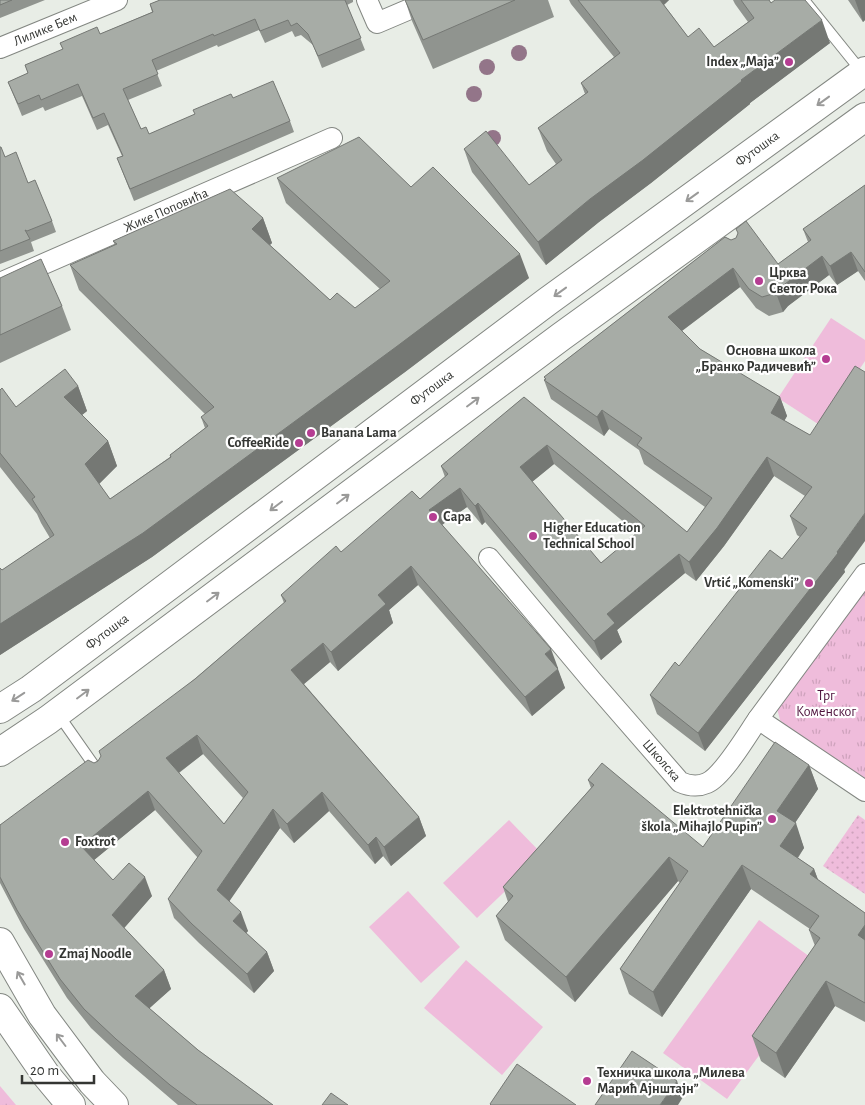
<svg xmlns="http://www.w3.org/2000/svg" width="865" height="1105" viewBox="0 0 865 1105" font-family="'Alegreya Sans',sans-serif">
<defs>
<pattern id="grass-dots" width="8" height="8" patternUnits="userSpaceOnUse" patternTransform="scale(1.25)"><rect width="8" height="8" fill="#efbcdb"/><path d="M2 2h.1M6 6h.1" fill="none" stroke="#cea2bc" stroke-width="1.8" stroke-linecap="round"/></pattern>
<pattern id="park-tufts" width="24" height="20" patternUnits="userSpaceOnUse" patternTransform="scale(1.25)"><rect width="24" height="20" fill="#efbcdb"/><path d="M3 7l-1-3M5 7V3M7 7l1-3M15 17l-1-3M17 17v-4M19 17l1-3" fill="none" stroke="#cea2bc"/></pattern>
</defs>
<rect width="100%" height="100%" fill="#e8ede6"/>
<path fill="url(#grass-dots)" d="M858,815L865,820V894L823,866Z"/>
<g fill="url(#park-tufts)">
<path d="M865,589V780L785,725L780,720L777,708Z"/>
<path d="M0,1086L16,1105H0Z"/>
</g>
<g fill="#efbcdb">
<path d="M831,318L865,340V361L821,426L778,398Z"/>
<path d="M509,820L543,855L477,918L443,883Z"/>
<path d="M408,891L460,947L421,983L369,927Z"/>
<path d="M759,920L824,967L727,1099L663,1053Z"/>
<path d="M466,960L543,1027L502,1075L424,1008Z"/>
</g>
<g fill="none" stroke-linecap="round" stroke-linejoin="round">
<g stroke="#838782" stroke-width="12">
<g id="lane">
<path d="M804,0L862,72"/>
<path d="M58,714L98,771"/>
</g>
</g>
<g stroke="#838782" stroke-width="22">
<g id="street">
<path d="M367,0L377,23L431,0"/>
<path id="s1" d="M0,48L117,0"/>
<path id="s2" d="M0,283L332,138"/>
<path id="s3" d="M489,558L593,682L680,782C689,786 698,787 707,783C723,776 747,735 758,719L865,791"/>
<path d="M758,719L865,574"/>
</g>
</g>
<g stroke="#838782" stroke-width="30">
<g id="secondary">
<path id="s4" d="M0,709L31,689L170,585L548,301L865,71"/>
<path d="M0,752L48,720L562,336L865,117"/>
<path d="M0,942L42,1015L92,1082L114,1105"/>
<path d="M0,1008L46,1075L71,1105"/>
</g>
</g>
<use href="#lane" stroke="#fff" stroke-width="10"/>
<use href="#street" stroke="#fff" stroke-width="20"/>
<use href="#secondary" stroke="#fff" stroke-width="28"/>
</g>
<g fill="#937589">
<circle cx="519" cy="53" r="8"/>
<circle cx="487" cy="67" r="8"/>
<circle cx="474" cy="94" r="8"/>
<circle cx="493" cy="138" r="8"/>
</g>
<g fill="#90948f" fill-rule="evenodd">
<path d="M0,0H45L0,18Z"/>
<path d="M160,0H353V2L347,5L365,50L322,68L313,45L301,35L295,37L292,31L265,43L259,30L218,47L217,45L156,71L162,86L128,100L141,129L149,134L233,98L290,121L294,132L134,201L117,158L122,156L108,125L97,130L82,96L45,111L43,107L22,116L8,82L28,73L25,65L63,50L60,43L100,34L152,12L150,4Z"/>
<path d="M405,0H548L554,17L433,69L412,21Z"/>
<path d="M569,0H669L664,5L688,37L714,47L748,22L735,4L733,0H769L771,3L830,43L750,103V104L651,183L599,222L546,265L472,172L464,149L529,185L556,164L547,151L538,128L585,94L581,83L614,57L571,4Z"/>
<path d="M848,0H865V20L863,22Z"/>
<path d="M0,147L5,157L28,183L52,221L56,232L31,242L34,251L0,264Z"/>
<path d="M277,178L411,187L529,278L405,372L152,557L0,655V568L2,570L50,538L41,523L37,514L0,467V390L16,407L78,386L87,411L82,415L108,441L117,466L99,484L110,499L170,457V455L205,428L201,417L205,414L79,290L70,265L115,245L113,241L263,218L272,243L270,245L330,300L355,308L380,289L286,203Z"/>
<path d="M865,185V281L858,271L837,285L829,275L788,306L783,312L769,316L756,308L740,287L682,331L700,349L780,397L787,416L784,421L810,435L845,572L705,751L657,714L650,695L679,666L782,559L800,537L797,535L790,516L805,496L774,476L724,546L696,581L685,573L617,630L622,642L601,660L485,522L482,525L467,507L442,525L558,668H557L565,688L532,716L418,585L389,610L393,623L338,671L330,662L304,684L419,817L426,836L391,866L383,856L375,864L329,811L294,843L280,828L229,901L248,931L246,933L267,952L274,971L254,993L199,943L174,918L168,899L198,858L155,810L94,860L113,880L152,896L124,928L164,970L171,989L149,1008L198,1050L273,1105H178L123,1058L91,1028L67,998L24,929L0,883V825L94,763L98,761L284,603L281,595L420,499L445,477L441,466L524,397L687,532L705,507L644,464L639,450L609,429L604,436L551,399L544,380L545,379L544,377L725,237L778,264L808,242L803,229ZM554,464L637,533L601,563L532,482ZM203,754L243,798L224,824L179,773Z"/>
<path d="M0,278L62,306L71,330L0,363Z"/>
<path d="M809,765L818,789L795,823L804,848L798,858L814,869L818,880L865,913V1022L835,1006L785,1078L761,1061L752,1036L815,946L809,930L810,929L751,889L662,1017L629,994L620,969L680,883L678,881L575,1002L505,940L496,916L508,902L503,887L591,788L588,780L703,847Z"/>
</g>
<g fill="#757874">
<path d="M654,0H669L658,10Z"/>
<path d="M855,0H865V20L863,22Z"/>
<path d="M822,20L830,43L750,103V104L651,183L599,222L546,265L538,242L590,199L741,80Z"/>
<path d="M263,218L272,243L261,253L252,229Z"/>
<path d="M851,252L858,271L837,285L830,266Z"/>
<path d="M520,254L529,278L405,372L152,557L0,655V624Z"/>
<path d="M822,256L829,275L788,306L783,312L776,293L781,287Z"/>
<path d="M733,268L740,287L675,336L668,317Z"/>
<path d="M78,386L87,411L73,422L64,397Z"/>
<path d="M780,397L787,416L778,432L771,413Z"/>
<path d="M602,410L609,429L604,436L597,417Z"/>
<path d="M108,441L117,466L94,489L85,464Z"/>
<path d="M547,445L554,464L527,486L520,467Z"/>
<path d="M767,457L774,476L724,546L696,581L689,562Z"/>
<path d="M460,488L467,507L436,529L429,510Z"/>
<path d="M478,503L485,522L482,525L475,506Z"/>
<path d="M865,513V541L844,570L845,572L705,751L698,733L837,552Z"/>
<path d="M679,554L685,573L617,630L622,642L601,660L594,641L607,614Z"/>
<path d="M411,566L418,585L389,610L393,623L338,671L331,652L378,595Z"/>
<path d="M323,643L330,662L298,689L291,670Z"/>
<path d="M551,649L558,668L552,673L545,654Z"/>
<path d="M558,669L565,688L532,716L525,697Z"/>
<path d="M197,735L203,754L173,777L166,758Z"/>
<path d="M809,765L818,789L786,836L777,811Z"/>
<path d="M148,791L155,810L88,865L81,846Z"/>
<path d="M322,792L329,811L294,843L287,824Z"/>
<path d="M273,809L280,828L224,909L217,890Z"/>
<path d="M419,817L426,836L391,866L384,847Z"/>
<path d="M796,823L804,848L789,870L780,846Z"/>
<path d="M376,837L383,856L375,864L368,845Z"/>
<path d="M669,857L678,881L575,1002L566,977Z"/>
<path d="M742,865L751,889L662,1017L653,992Z"/>
<path d="M814,869L823,893L810,874Z"/>
<path d="M145,877L152,896L119,934L112,915Z"/>
<path d="M241,912L248,931L240,940L233,921Z"/>
<path d="M865,925V954L858,935Z"/>
<path d="M267,952L274,971L254,993L247,974Z"/>
<path d="M164,970L171,989L142,1015L135,996Z"/>
<path d="M826,981L835,1006L785,1078L776,1053Z"/>
<path d="M677,1081L683,1097L678,1105H660Z"/>
</g>
<g fill="#a7aca6" stroke="#757874" fill-rule="evenodd">
<path d="M0,0H12L0,5Z"/>
<path d="M160,0H345L361,38L318,56L308,34L297,23L291,26L288,20L260,31L255,19L214,36L213,34L152,60L158,74L123,89L141,129L146,127L149,134L195,114L193,110L231,94L233,98L273,81L290,121L130,189L117,158L123,156L104,113L93,118L78,84L41,100L39,95L18,104L8,82L28,73L25,65L63,49L60,43L97,27L100,34L153,12L150,4Z"/>
<path d="M405,0H515L423,40Z"/>
<path d="M578,0H660L688,37L699,28L714,47L754,18L741,0H769L771,3L775,0H805L822,20L741,80L742,81L643,160L590,199L538,242L464,149L486,131L529,185L562,160L538,128L588,92L581,83L620,53Z"/>
<path d="M359,137L411,187L433,167L520,254L396,347L143,533L0,624V568L2,570L54,535L32,499L35,497L0,453V390L2,388L16,407L65,369L78,386L64,397L108,441L85,464L110,499L171,457L170,455L208,426L201,417L214,407L70,265L117,244L113,241L230,189L263,218L252,229L330,300L337,293L355,308L390,281L277,178Z"/>
<path d="M0,147H1L5,157L16,152L28,183L35,180L52,221L27,231L25,230L30,239L0,251Z"/>
<path d="M865,185V272L851,252L830,266L822,256L781,287L776,293L762,297L749,289L733,268L668,317L700,349L780,397L771,413L810,435L855,366L865,372V513L837,552L838,553L698,733L650,695L675,662L679,666L770,550L782,559L807,528L790,516L812,487L767,457L717,528L689,562L679,554L607,614L615,623L594,641L478,503L475,506L460,488L429,510L551,649L545,654L558,669L525,697L411,566L378,595L386,604L331,652L323,643L291,670L419,817L384,847L376,837L368,845L322,792L287,824L273,809L217,890L241,912L233,921L267,952L247,974L192,924L168,899L202,851L148,791L81,846L113,880L129,863L145,877L112,915L164,970L135,996L198,1050L273,1105H197L170,1085L116,1039L84,1009L60,979L17,910L0,877V825L88,760L94,763L98,761L101,756L99,751L195,679L286,601L281,595L336,546L341,552L412,491L420,499L448,474L441,466L524,397L687,532L712,498L637,445L642,438L602,410L597,417L544,380L546,379L544,377L725,237L731,240L736,238L738,233L736,229L746,221L778,264L811,240L803,229ZM547,445L645,526L601,563L520,467ZM197,735L248,792L224,824L166,758Z"/>
<path d="M41,259L62,306L0,335V278Z"/>
<path d="M775,742L809,765L777,811L796,823L780,846L814,869L810,874L865,913V925L858,935L865,940V1003L826,981L776,1053L752,1036L820,938L809,930L819,916L742,865L653,992L620,969L688,871L669,857L566,977L496,916L513,896L503,887L594,785L588,780L602,763L703,847Z"/>
<path d="M632,1051L677,1081L660,1105H595Z"/>
<path d="M517,1064L576,1105H491L490,1104Z"/>
<path d="M331,1093L348,1105H322Z"/>
</g>
<defs><path id="oneway-shaft" d="M-6 0H5M1.5-3L5.5 0L1.5 3" fill="none" stroke-width="1.6" stroke-linecap="round" stroke-linejoin="round" transform="scale(1.25)"/></defs>
<g stroke="#9a9a99">
<use href="#oneway-shaft" transform="translate(823 101) rotate(144)"/>
<use href="#oneway-shaft" transform="translate(692 197) rotate(144)"/>
<use href="#oneway-shaft" transform="translate(560 292) rotate(144)"/>
<use href="#oneway-shaft" transform="translate(473 402) rotate(-37)"/>
<use href="#oneway-shaft" transform="translate(343 499) rotate(-37)"/>
<use href="#oneway-shaft" transform="translate(276 506) rotate(143)"/>
<use href="#oneway-shaft" transform="translate(213 597) rotate(-37)"/>
<use href="#oneway-shaft" transform="translate(83 694) rotate(-37)"/>
<use href="#oneway-shaft" transform="translate(18 697) rotate(147)"/>
<use href="#oneway-shaft" transform="translate(21 978) rotate(-120)"/>
<use href="#oneway-shaft" transform="translate(61 1040) rotate(-127)"/>
</g>
<g fill="#b53d92" stroke="#fff" stroke-width="2">
<circle cx="789" cy="62" r="5"/>
<circle cx="759" cy="281" r="5"/>
<circle cx="826" cy="359" r="5"/>
<circle cx="311" cy="433" r="5"/>
<circle cx="299" cy="443" r="5"/>
<circle cx="433" cy="517" r="5"/>
<circle cx="533" cy="536" r="5"/>
<circle cx="809" cy="583" r="5"/>
<circle cx="772" cy="819" r="5"/>
<circle cx="65" cy="842" r="5"/>
<circle cx="49" cy="954" r="5"/>
<circle cx="587" cy="1081" r="5"/>
</g>
<g text-anchor="middle" dominant-baseline="central" stroke-width="4.5" stroke-linejoin="round" paint-order="stroke">
<g font-size="14" fill="#343633" stroke="#fff">
<text stroke="none"><textPath href="#s1" startOffset="49">Лилике Бем</textPath></text>
<text stroke="none"><textPath href="#s4" startOffset="942">Футошка</textPath></text>
<text stroke="none"><textPath href="#s2" startOffset="181">Жике Поповића</textPath></text>
<text stroke="none"><textPath href="#s4" startOffset="538">Футошка</textPath></text>
<text stroke="none"><textPath href="#s4" startOffset="132">Футошка</textPath></text>
<text stroke="none"><textPath href="#s3" startOffset="266">Школска</textPath></text>
</g>
<g font-size="14" font-weight="bold" fill="#343633" stroke="#fff" text-anchor="start">
<text x="779" y="62" text-anchor="end">Index „Maja”</text>
<text x="769" y="273">Црква<tspan x="769" dy="16">Светог Рока</tspan></text>
<text x="816" y="351" text-anchor="end">Основна школа<tspan x="816" dy="16">„Бранко Радичевић”</tspan></text>
<text x="321" y="433">Banana Lama</text>
<text x="289" y="443" text-anchor="end">CoffeeRide</text>
<text x="443" y="517">Сара</text>
<text x="543" y="528">Higher Education<tspan x="543" dy="16">Technical School</tspan></text>
<text x="799" y="583" text-anchor="end">Vrtić „Komenski”</text>
<text x="762" y="811" text-anchor="end">Elektrotehnička<tspan x="762" dy="16">škola „Mihajlo Pupin”</tspan></text>
<text x="75" y="842">Foxtrot</text>
<text x="59" y="954">Zmaj Noodle</text>
<text x="597" y="1073">Техничка школа „Милева<tspan x="597" dy="16">Марић Ајнштајн”</tspan></text>
</g>
<g font-size="14" fill="#4e133d" stroke="#fff">
<text x="826" y="696">Трг<tspan x="826" dy="16">Коменског</tspan></text>
</g>
</g>
<path d="M22 1075v8h72v-8" fill="none" stroke="#343633" stroke-width="2.5"/>
<text x="30" y="1075" font-size="15" fill="#343633" stroke="#ffffff" stroke-width="4" paint-order="stroke">20 m</text>
</svg>
